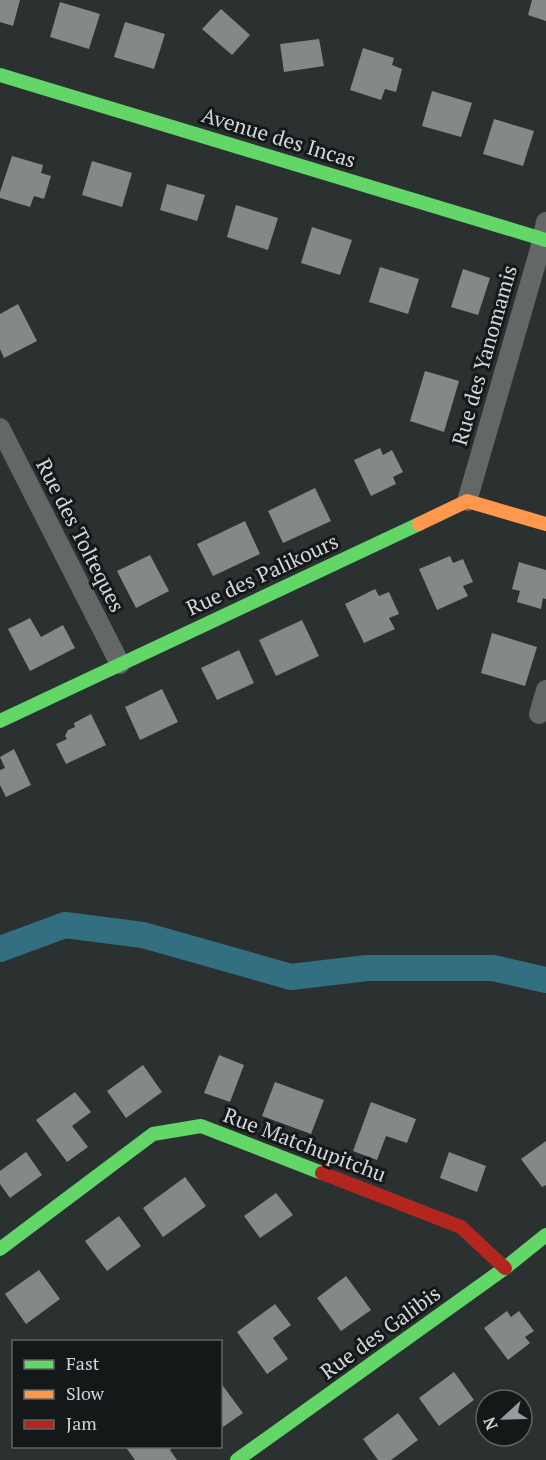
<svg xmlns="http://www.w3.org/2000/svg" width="546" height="1460" viewBox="0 0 546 1460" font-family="'PT Serif',serif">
<rect width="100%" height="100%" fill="#2b3031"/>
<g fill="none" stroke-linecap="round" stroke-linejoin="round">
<path stroke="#327081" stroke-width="26" d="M0,949L65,925L143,935L291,977L367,968H493L546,980"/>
</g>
<g fill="#848889">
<path d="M0,0H20L13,26L0,22Z"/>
<path d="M532,0H546V21L528,15Z"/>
<path d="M60,2L100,14L89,49L50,37Z"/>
<path d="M221,9L250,35L232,55L202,29Z"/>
<path d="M125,22L165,34L154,69L114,57Z"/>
<path d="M319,39L324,66L284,72L280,44Z"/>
<path d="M363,48L394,58L392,65L402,69L396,92L385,89L381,100L350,90Z"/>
<path d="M432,91L472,103L461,137L422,126Z"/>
<path d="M494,119L534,131L523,166L483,154Z"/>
<path d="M12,156L43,165L41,173L51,176L44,199L34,196L30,207L0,198V192Z"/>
<path d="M92,161L132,173L122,207L82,195Z"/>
<path d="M167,184L205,195L197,221L160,210Z"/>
<path d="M236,205L278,218L268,250L227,237Z"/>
<path d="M312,227L352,240L340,275L301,263Z"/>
<path d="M380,267L419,279L408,314L369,302Z"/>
<path d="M463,269L490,278L478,315L451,307Z"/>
<path d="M18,304L37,341L4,358L0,349V314Z"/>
<path d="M425,371L459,381L444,432L410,421Z"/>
<path d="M380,448L383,455L392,450L403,472L393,477L396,484L371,496L354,460Z"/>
<path d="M315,488L331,521L283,543L268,511Z"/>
<path d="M245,521L260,554L213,576L197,544Z"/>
<path d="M150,555L169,591L136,608L117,571Z"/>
<path d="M450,556L453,563L463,559L473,582L463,586L468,596L437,610L419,569Z"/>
<path d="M519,562L546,570V599L543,598L541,609L517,602L520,591L512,589Z"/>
<path d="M375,589L379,596L389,592L399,614L389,618L395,629L364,643L345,604Z"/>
<path d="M30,618L41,637L63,625L75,648L30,671L8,629Z"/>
<path d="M302,620L319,656L276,676L259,640Z"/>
<path d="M492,633L537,647L525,686L481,673Z"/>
<path d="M239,650L254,683L217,700L201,668Z"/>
<path d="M162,689L178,722L140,740L125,707Z"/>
<path d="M91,714L106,745L66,764L56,744L67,739L65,736L68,730L75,727L74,723Z"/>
<path d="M14,749L31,785L6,797L0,785V770L5,768L0,757Z"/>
<path d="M219,1055L244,1065L230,1102L204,1093Z"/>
<path d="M143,1065L162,1092L126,1118L107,1091Z"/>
<path d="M275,1082L324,1100L311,1134L262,1116Z"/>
<path d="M75,1092L91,1112L72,1126L88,1147L67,1162L36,1120Z"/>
<path d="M371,1102L416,1119L407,1143L386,1136L377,1160L353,1151Z"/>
<path d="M546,1141V1185L542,1187L521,1159Z"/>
<path d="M26,1152L42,1175L10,1198L0,1184V1171Z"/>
<path d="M449,1152L486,1166L477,1192L440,1178Z"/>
<path d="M185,1177L206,1206L163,1237L143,1208Z"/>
<path d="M276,1193L293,1215L260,1238L244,1216Z"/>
<path d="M119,1216L141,1246L107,1271L85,1241Z"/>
<path d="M39,1270L60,1299L26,1324L5,1294Z"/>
<path d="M346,1276L371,1310L341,1331L317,1298Z"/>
<path d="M275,1304L291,1325L273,1338L288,1359L267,1374L237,1332Z"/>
<path d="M507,1311L511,1317L519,1311L534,1331L525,1337L530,1343L508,1360L484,1328Z"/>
<path d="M454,1372L474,1400L439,1426L419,1398Z"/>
<path d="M220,1382L243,1413L220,1429Z"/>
<path d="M398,1413L418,1440L391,1460H378L363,1439Z"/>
<path d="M125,1446H175L170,1450L177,1460H135Z"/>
</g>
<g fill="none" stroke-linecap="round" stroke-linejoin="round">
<g stroke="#636767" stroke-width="20">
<path d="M0,428L120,664"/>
<path d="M467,501L540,249L546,222"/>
<path d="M539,714L546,690"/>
</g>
<g stroke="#63d668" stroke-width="14">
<path d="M0,75L546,240"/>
<path d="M0,721L419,524"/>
<path d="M0,1249L153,1134L201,1126L322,1173"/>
<path d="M237,1460L505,1268L546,1235"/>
</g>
<path stroke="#ff974d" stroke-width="14" d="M419,524L467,501L546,524"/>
<path stroke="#b3261e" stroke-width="14" d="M322,1173L461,1227L505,1268"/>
</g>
<g text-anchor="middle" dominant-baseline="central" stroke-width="6" stroke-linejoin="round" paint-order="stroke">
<g font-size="21" fill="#d2d6d8" stroke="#151819">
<text transform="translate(279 137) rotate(17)">Avenue des Incas</text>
<text transform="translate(484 355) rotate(-74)">Rue des Yanomamis</text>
<text transform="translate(81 535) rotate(63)">Rue des Tolteques</text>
<text transform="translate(262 574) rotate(-25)">Rue des Palikours</text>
<text transform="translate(305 1144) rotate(21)">Rue Matchupitchu</text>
<text transform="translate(380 1332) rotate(-36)">Rue des Galibis</text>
</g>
</g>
<rect x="12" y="1340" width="210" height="108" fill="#151819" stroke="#616465" stroke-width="1.5"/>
<rect x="24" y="1360" width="30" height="9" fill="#63d668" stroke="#616465" stroke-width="1.5"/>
<text x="66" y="1370" font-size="18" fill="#d2d6d8">Fast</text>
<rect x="24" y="1390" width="30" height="9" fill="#ff974d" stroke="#616465" stroke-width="1.5"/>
<text x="66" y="1400" font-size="18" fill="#d2d6d8">Slow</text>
<rect x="24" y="1420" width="30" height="9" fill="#b3261e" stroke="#616465" stroke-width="1.5"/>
<text x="66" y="1430" font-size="18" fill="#d2d6d8">Jam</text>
<g transform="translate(504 1418) rotate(248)"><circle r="28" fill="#151819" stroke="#616465" stroke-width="1.5"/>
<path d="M0-4.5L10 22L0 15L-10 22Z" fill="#989c9e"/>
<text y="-9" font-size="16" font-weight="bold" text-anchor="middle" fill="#d2d6d8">N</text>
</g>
</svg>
